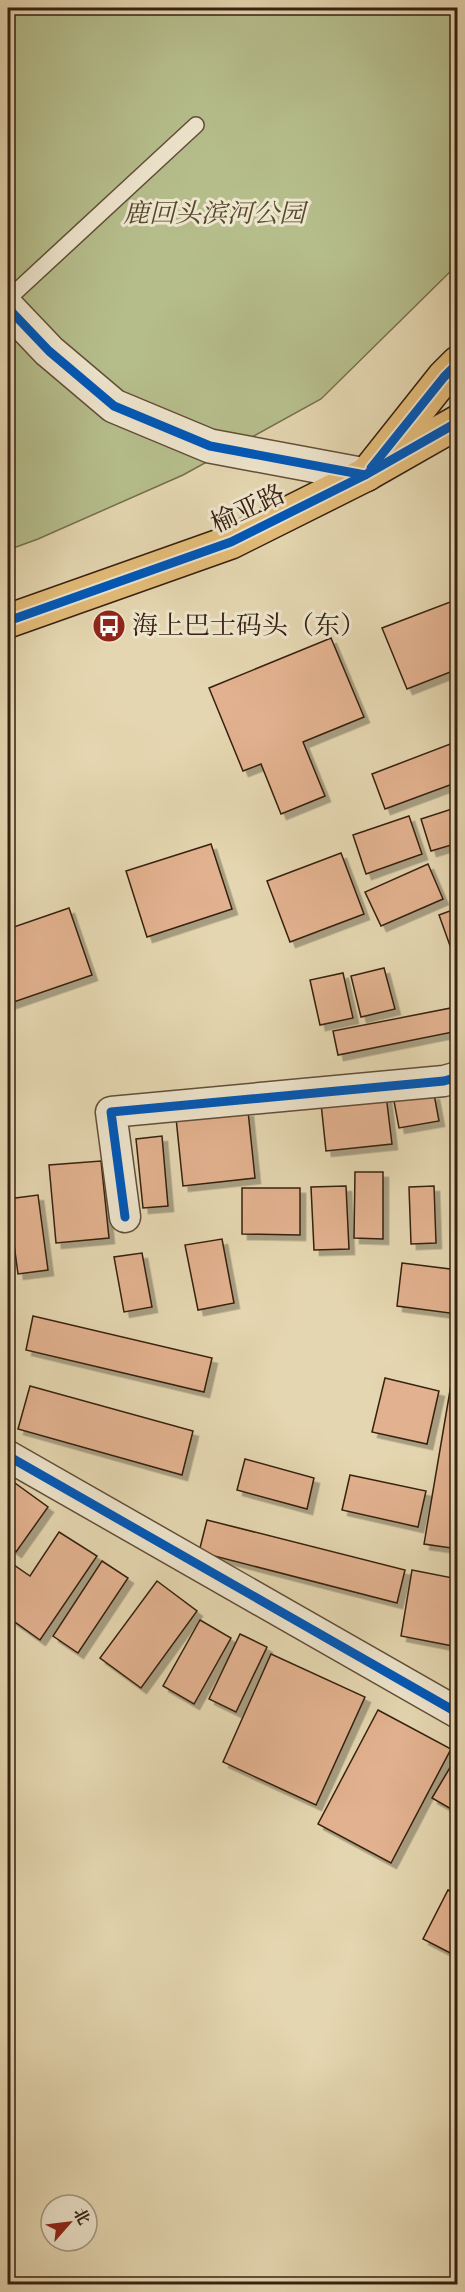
<svg xmlns="http://www.w3.org/2000/svg" width="465" height="2292" viewBox="0 0 465 2292" font-family="'IM FELL Double Pica','Noto Serif SC',serif">
<defs>
<filter id="shadow"><feDropShadow dx="5.5" dy="5.5" stdDeviation="0" flood-color="#0004"/></filter>
</defs>
<rect width="100%" height="100%" fill="#e4d6b0"/>
<filter id="stains"><feTurbulence type="fractalNoise" baseFrequency=".00333" numOctaves="4"/><feColorMatrix values="0 0 0 0 .2 0 0 0 0 .09 0 0 0 0 .02 0 0 0 .5 -.17"/></filter>
<radialGradient id="worn" r=".72"><stop offset=".6" stop-color="#630" stop-opacity="0"/><stop offset="1" stop-color="#630" stop-opacity=".3"/></radialGradient>
<path fill="#b5bd8b" stroke="#766e4e" stroke-width="1.5" d="M8,8H458L457,265L321,399L183,475L38,539L8,550Z"/>
<g fill="#e2b18f" stroke="#362010" stroke-width="1.5" filter="url(#shadow)">
<path d="M458,599V669L407,689L382,628Z"/>
<path d="M331,638L364,717L303,742L325,796L281,814L261,764L243,771L209,688Z"/>
<path d="M458,741V782L385,809L372,774Z"/>
<path d="M458,807V843L431,851L421,819Z"/>
<path d="M409,816L422,854L366,874L353,835Z"/>
<path d="M211,844L232,909L147,937L126,871Z"/>
<path d="M341,853L364,914L290,942L267,881Z"/>
<path d="M428,864L443,899L381,926L365,892Z"/>
<path d="M69,908L92,975L8,1004V929Z"/>
<path d="M458,908V968L439,915Z"/>
<path d="M384,968L395,1009L361,1017L351,976Z"/>
<path d="M343,973L353,1018L320,1025L310,980Z"/>
<path d="M456,1007L458,1031L338,1055L333,1031Z"/>
<path d="M385,1087L392,1144L326,1151L320,1094Z"/>
<path d="M434,1094L439,1121L399,1128L394,1101Z"/>
<path d="M248,1111L255,1178L183,1186L176,1118Z"/>
<path d="M162,1136L168,1206L143,1208L136,1139Z"/>
<path d="M101,1161L109,1238L56,1243L49,1165Z"/>
<path d="M355,1172H383V1239L354,1238Z"/>
<path d="M346,1186L349,1249L314,1250L311,1187Z"/>
<path d="M434,1186L436,1243L411,1244L409,1187Z"/>
<path d="M242,1188H300V1235L242,1234Z"/>
<path d="M38,1195L48,1270L18,1274L8,1199Z"/>
<path d="M222,1239L234,1303L198,1310L185,1245Z"/>
<path d="M142,1253L152,1307L124,1312L114,1257Z"/>
<path d="M402,1263L458,1270L457,1314L397,1306Z"/>
<path d="M33,1316L212,1358L204,1392L26,1350Z"/>
<path d="M453,1373L458,1374V1549L424,1544Z"/>
<path d="M385,1378L439,1391L427,1444L372,1432Z"/>
<path d="M30,1386L193,1431L182,1475L18,1429Z"/>
<path d="M245,1459L314,1478L307,1509L237,1490Z"/>
<path d="M350,1475L426,1491L418,1527L342,1510Z"/>
<path d="M8,1478L48,1507L16,1552L8,1546Z"/>
<path d="M207,1520L405,1570L397,1603L199,1552Z"/>
<path d="M59,1532L97,1556L40,1640L8,1617V1561L30,1576Z"/>
<path d="M102,1561L128,1578L78,1653L53,1636Z"/>
<path d="M412,1570L458,1579V1647L401,1636Z"/>
<path d="M157,1581L197,1611L141,1688L100,1658Z"/>
<path d="M200,1620L231,1638L194,1704L163,1686Z"/>
<path d="M240,1634L267,1647L236,1712L209,1699Z"/>
<path d="M271,1654L365,1697L316,1805L223,1762Z"/>
<path d="M378,1710L451,1749L391,1863L318,1824Z"/>
<path d="M458,1754V1813L432,1798Z"/>
<path d="M448,1890L458,1895V1957L423,1939Z"/>
</g>
<g fill="none" stroke-linecap="round" stroke-linejoin="round">
<g stroke="#624e38" stroke-width="18">
<path id="service" d="M8,299L196,125"/>
</g>
<g stroke="#624e38" stroke-width="33">
<g id="minor">
<path d="M125,1217L111,1112L444,1081L458,1077"/>
<path d="M8,1456L458,1713"/>
</g>
</g>
<g stroke="#624e38" stroke-width="36">
<path id="tertiary" d="M8,308L49,351L114,406L210,446L365,475"/>
</g>
<g stroke="#362010" stroke-width="36">
<path id="primary" d="M367,474L444,377L458,363"/>
</g>
<g stroke="#362010" stroke-width="36">
<path id="trunk" d="M8,621L231,542L365,475L458,422"/>
</g>
<use href="#service" stroke="#ede4cc" stroke-width="15"/>
<use href="#minor" stroke="#ede4cc" stroke-width="30"/>
<use href="#tertiary" stroke="#ede4cc" stroke-width="33"/>
<use href="#primary" stroke="#e2bb78" stroke-width="33"/>
<use href="#trunk" stroke="#e2bb78" stroke-width="33"/>
<g stroke="#ede4cc" stroke-width="13">
<g id="cycleway">
<path d="M8,308L49,351L114,406L210,446L365,475"/>
<path d="M371,468L444,377L458,363"/>
<path d="M8,621L231,542L365,475L458,422"/>
<path d="M125,1217L111,1112L444,1081L458,1077"/>
<path d="M8,1456L458,1713"/>
</g>
</g>
<use href="#cycleway" stroke="#0057b8" stroke-width="9"/>
</g>
<defs>
<g id="bus-disc" transform="scale(1.725)"><circle r="9.5" fill="#8f2418" stroke="#ede4cc"/><path d="M-5-6H5V4H4V6H2V4H-2V6H-4V4H-5ZM-3.5-4V0h7V-4ZM-3.5 1.2v1.5H-2V1.2ZM2 1.2v1.5H3.5V1.2Z" fill="#fff"/></g>
</defs>
<g fill-rule="evenodd">
<use href="#bus-disc" x="109" y="626"/>
</g>
<g text-anchor="middle" dominant-baseline="central" stroke-width="6" stroke-linejoin="round" paint-order="stroke">
<g font-size="26" font-style="italic" fill="#56472f" stroke="#ede4cc">
<text x="214" y="214">鹿回头滨河公园</text>
</g>
<g font-size="26" fill="#362010" stroke="#ede4cc">
<text transform="translate(248 509) rotate(-25)">榆亚路</text>
</g>
<g font-size="26" fill="#362010" stroke="#ede4cc" text-anchor="start">
<text x="132" y="626">海上巴士码头（东）</text>
</g>
</g>
<rect width="465" height="2292" fill="none" stroke="#e4d6b0" stroke-width="30"/>
<rect x="9" y="9" width="447" height="2274" fill="none" stroke="#362010" stroke-width="3"/>
<rect x="15" y="15" width="435" height="2262" fill="none" stroke="#362010" stroke-width="1.5"/>
<g transform="translate(69 2223) rotate(62)"><circle r="28" fill="#ede4cc" stroke="#a49681" stroke-width="1.5"/>
<path d="M0-4.5L10 22L0 15L-10 22Z" fill="#8f2418"/>
<text y="-9" font-size="16" font-weight="bold" text-anchor="middle" fill="#362010">北</text>
</g>
<rect width="100%" height="100%" filter="url(#stains)"/>
<rect width="100%" height="100%" fill="url(#worn)"/>
</svg>
